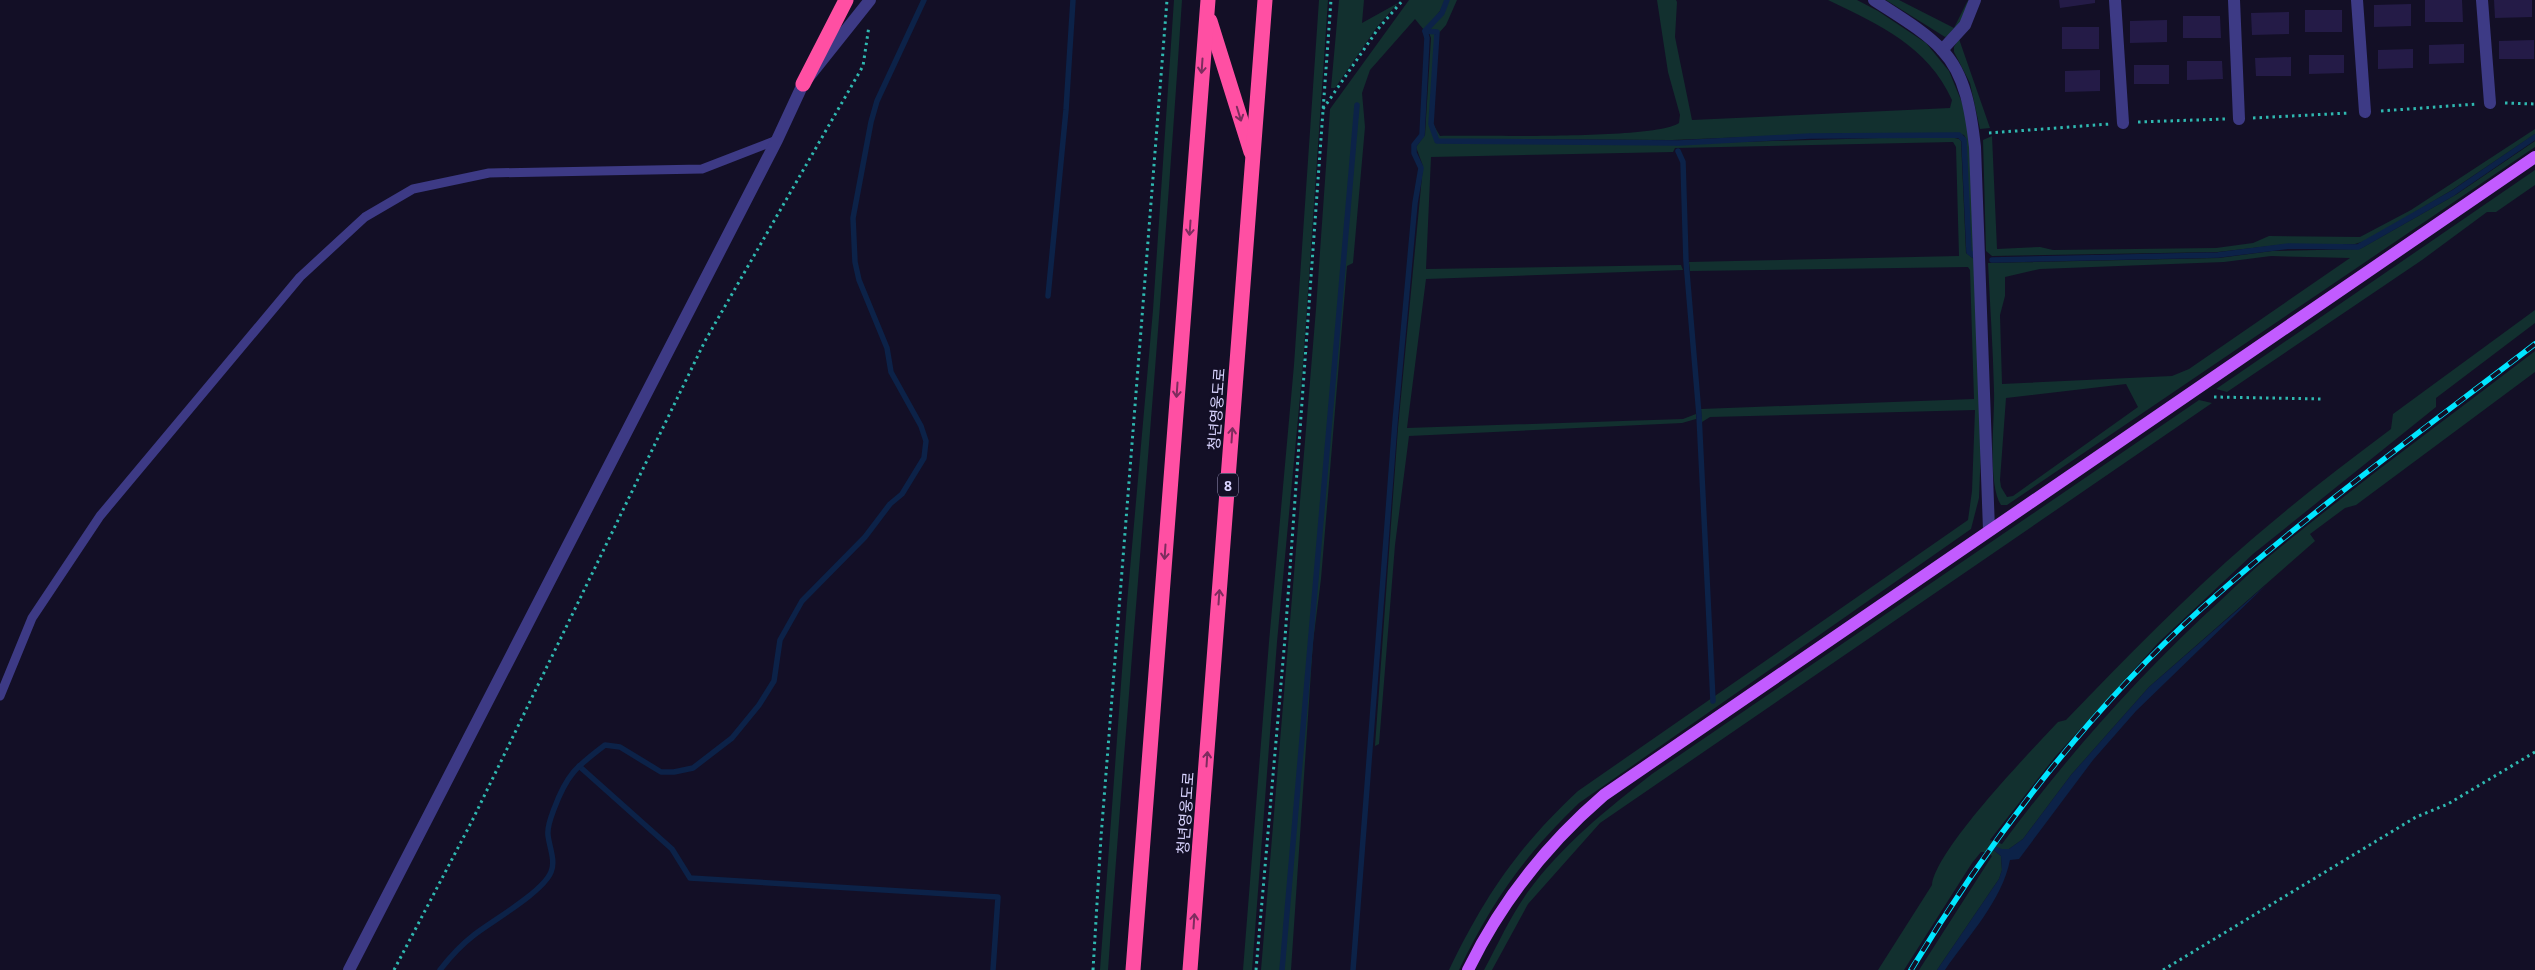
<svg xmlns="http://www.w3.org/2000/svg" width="2535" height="970" viewBox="0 0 2535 970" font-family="'Noto Sans','Noto Sans KR',sans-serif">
<rect width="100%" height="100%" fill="#130f26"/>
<g fill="#12302f" fill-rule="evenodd">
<path d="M1174,0H1182C1161,324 1131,646 1108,970H1100L1127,603L1153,310Z"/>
<path d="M1319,0H1328L1303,365L1277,642L1252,970H1243L1269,642L1294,365Z"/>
<path d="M1339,0H1364L1362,23L1398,3L1377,27L1335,88H1331Z"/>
<path d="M1409,0H1445L1440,11L1424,30L1415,19L1370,70L1362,93L1365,127L1353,263L1347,266L1321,579L1313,642L1291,970H1261L1316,309L1330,109Z"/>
<path d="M1449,0H1457L1446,25L1438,34V31L1429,30L1443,13Z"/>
<path d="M1657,0H1676L1677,2L1675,37L1692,120L1950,108L1952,100C1928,46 1878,24 1828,0H1857L1878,11L1926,43L1949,71L1965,110L1969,135L1975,254L1970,250L1966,139L1964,135L1956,133H1849L1672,140L1438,139L1433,124L1440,136C1481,135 1654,140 1679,123L1680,115L1668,72Z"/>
<path d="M1886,0H1899L1954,28L1968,0C1965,17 1963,31 1945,37Z"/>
<path d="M1429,32L1435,33L1430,125L1436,143L1673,144L1946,136L1959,139L1961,141L1966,253L1974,259L1981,447L1979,498L1971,529L1579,803C1524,856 1492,901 1459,970H1449C1485,896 1517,848 1578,791L1968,520L1972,491L1975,410L1710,417L1702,422L1701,409L1974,399L1970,270L1968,267L1690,271L1689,262L1959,256L1956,147L1953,142L1675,148L1673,152L1431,157L1426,269L1681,265L1683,270L1426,279L1407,428L1683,419L1696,414V419L1682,423L1409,436L1395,545L1379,744L1375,746L1398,428L1423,166L1416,147L1425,135L1431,38Z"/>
<path d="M1959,39L1990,128L1980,129L1970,83L1954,52V47Z"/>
<path d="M2535,129V134L2452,190L2368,240L2355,244H2287L2218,252L1992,256L1986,251L1983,140L1992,136L1997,249L2040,247L2053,250L2216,248L2253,243L2269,236L2360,237L2411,210Z"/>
<path d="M2535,141V147L2007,505H2001C1987,483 1995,419 1994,391C1993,348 1990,306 1988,263L2219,258L2272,251L2360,249L2457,194ZM2271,256L2350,258L2189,369L2172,376L2002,384L2000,315L2005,296V277L2040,269L2224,262ZM2126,384L2138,407L2013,496L2007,497L2001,487L2000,480L2006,398Z"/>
<path d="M2535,170V185L2496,212H2487L2422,260L2227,392L2216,389Z"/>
<path d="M2535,310V323L2436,398V407L2253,554L2158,643L2055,757L1990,840L2002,844C2068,755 2140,674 2221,600C2236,586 2250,572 2266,559C2353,487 2445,420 2535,351V372L2356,505L2345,508L2310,534L2315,541L2149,687L2071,775L2023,839L2009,849L2002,850L1992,845L1990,847L2001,856L2002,870L1999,879L1937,970H1919L1992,856L1987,852H1981L1972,863L1904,970H1878L1932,885C1936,849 2030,752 2058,722L2066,720C2126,658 2186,596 2251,540C2296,501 2343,465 2391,429L2393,414Z"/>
<path d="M2199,400L2212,403L1600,823L1528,904L1492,970H1484C1498,944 1510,917 1527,893C1562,845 1606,810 1652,774Z"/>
</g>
<path fill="#0c2248" d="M2266,585L2136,711L2093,760L2019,859L2010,860C2002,901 1968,936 1945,970H1937L1999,879L2002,870L2001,856L1990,847L1992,845L2002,849H2009L2023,839L2071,775L2149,687Z"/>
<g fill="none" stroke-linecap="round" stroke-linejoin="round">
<g stroke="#0c2248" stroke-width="5.5">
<path d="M1425,31L1437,32L1431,124L1437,141L1679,143L1810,136L1959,135L1964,140L1969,252L1973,255"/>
<path d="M1678,151L1683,162L1686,261L1699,415L1713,701"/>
<path d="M1992,260L2218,255L2289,246L2358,247L2453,193L2535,137"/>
<path d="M1048,296L1066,110L1073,0"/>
<path d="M579,766L672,849L690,878L998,897L993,970"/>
<path d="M440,970C450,957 461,945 474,935C492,921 543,892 551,872C556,861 549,846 548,835C547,826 551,817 554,809C567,774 576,767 605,745L620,747L661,772H674L693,768L732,738L759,705L774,681L780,640L802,601L865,537L890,504L902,494L924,458L926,441L921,426L891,372L887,348L859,280L855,262L853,218L871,122L877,101L924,0"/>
<path d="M1282,970L1357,105"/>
<path d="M1353,970L1395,422L1415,203L1421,168L1414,153V145L1422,135L1427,38L1425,31L1442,13L1447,0"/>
</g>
</g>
<g fill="#241b47">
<path d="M2059,0H2095V3L2060,8Z"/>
<path d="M2425,0H2462L2463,22H2425Z"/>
<path d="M2494,0H2532V17L2495,18Z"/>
<path d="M2411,4V26L2374,27V5Z"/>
<rect x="2305" y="10" width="37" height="22"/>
<path d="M2289,12V34L2252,35L2251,13Z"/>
<path d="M2183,16H2220L2221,38H2183Z"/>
<path d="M2167,20V42L2130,43V21Z"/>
<rect x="2062" y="27" width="37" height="22"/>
<path d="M2534,40V59H2499V41Z"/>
<path d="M2464,44V63L2429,64V45Z"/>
<path d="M2413,49V68L2378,69V50Z"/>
<path d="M2309,55H2344V73L2309,74Z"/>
<path d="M2291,57V76H2256L2255,58Z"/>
<path d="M2187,61H2222L2223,79L2187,80Z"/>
<rect x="2134" y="65" width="35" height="19"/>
<path d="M2100,70V91L2065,92V71Z"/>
</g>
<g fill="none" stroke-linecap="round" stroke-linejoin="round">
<g stroke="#2fb8b0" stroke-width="3" stroke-dasharray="2.5 4" stroke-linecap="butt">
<path d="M2505,103L2535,104"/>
<path d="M1323,109L1378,29L1403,0"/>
<path d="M2381,111L2477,104"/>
<path d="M2253,118L2349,113"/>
<path d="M2138,122L2225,119"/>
<path d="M1989,133L2110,124"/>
<path d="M2214,397L2323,399"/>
<path d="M394,970L472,821L705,341L863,66L869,26"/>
<path d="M1093,970L1101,837L1167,0"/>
<path d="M1256,970L1285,638L1331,0"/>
<path d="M2163,970L2416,817L2448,804L2535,752"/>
</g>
<path stroke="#3d3a85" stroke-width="9" d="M0,696L32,618L100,516L300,277L365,217L413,189L489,173L702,169L777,140"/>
<g stroke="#3d3a85" stroke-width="12">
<path d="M2115,0L2123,123"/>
<path d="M2234,0L2239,119"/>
<path d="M2357,0L2365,112"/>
<path d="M2482,0L2490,103"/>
<path d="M1942,50L1965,25L1975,0"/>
</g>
<g stroke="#3d3a85" stroke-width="12">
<path d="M1874,0C1895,14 1925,31 1942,50C1966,75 1971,113 1975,147L1989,530"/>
<path d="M349,970L777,140L803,84L870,0"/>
</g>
<path stroke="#c25bff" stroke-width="12" d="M1468,970C1501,902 1547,844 1604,795L2535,157"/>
<g stroke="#ff4fa3" stroke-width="15">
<path d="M1210,21L1251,152"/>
<path d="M803,84L846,0"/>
<path d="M1133,970L1208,0"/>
<path d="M1190,970L1265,0"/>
</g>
<g stroke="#00e5ff" stroke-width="5.5">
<path id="rail" d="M1911,970C1989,840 2089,710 2202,608C2307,514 2423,430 2535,344"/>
</g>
<use href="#rail" stroke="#130f26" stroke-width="4" stroke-dasharray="11" stroke-linecap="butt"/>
</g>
<defs><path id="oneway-shaft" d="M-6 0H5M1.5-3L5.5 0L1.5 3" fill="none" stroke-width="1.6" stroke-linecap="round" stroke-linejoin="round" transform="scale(1.25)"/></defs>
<g stroke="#7d2c5e">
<use href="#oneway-shaft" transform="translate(1202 66) rotate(94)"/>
<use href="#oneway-shaft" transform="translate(1239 114) rotate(73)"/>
<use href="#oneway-shaft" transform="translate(1190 228) rotate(94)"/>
<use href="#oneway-shaft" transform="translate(1177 390) rotate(94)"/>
<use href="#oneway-shaft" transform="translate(1232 435) rotate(-86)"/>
<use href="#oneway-shaft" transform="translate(1165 552) rotate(94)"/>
<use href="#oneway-shaft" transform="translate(1219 597) rotate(-86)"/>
<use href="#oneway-shaft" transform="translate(1207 759) rotate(-86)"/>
<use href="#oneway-shaft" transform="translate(1194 921) rotate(-86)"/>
</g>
<g text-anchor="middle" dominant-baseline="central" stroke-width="4" stroke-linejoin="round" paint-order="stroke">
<rect fill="#130f26" stroke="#9e99be" stroke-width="1" x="1218" y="473.5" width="20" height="23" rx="4"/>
<g font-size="14" font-weight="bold" fill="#d9d4ff">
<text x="1228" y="485">8</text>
</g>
<g font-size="15" fill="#d9d4ff" stroke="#130f26">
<text transform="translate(1216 409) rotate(-86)">청년영웅도로</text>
<text transform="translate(1185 813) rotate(-86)">청년영웅도로</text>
</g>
</g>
</svg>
